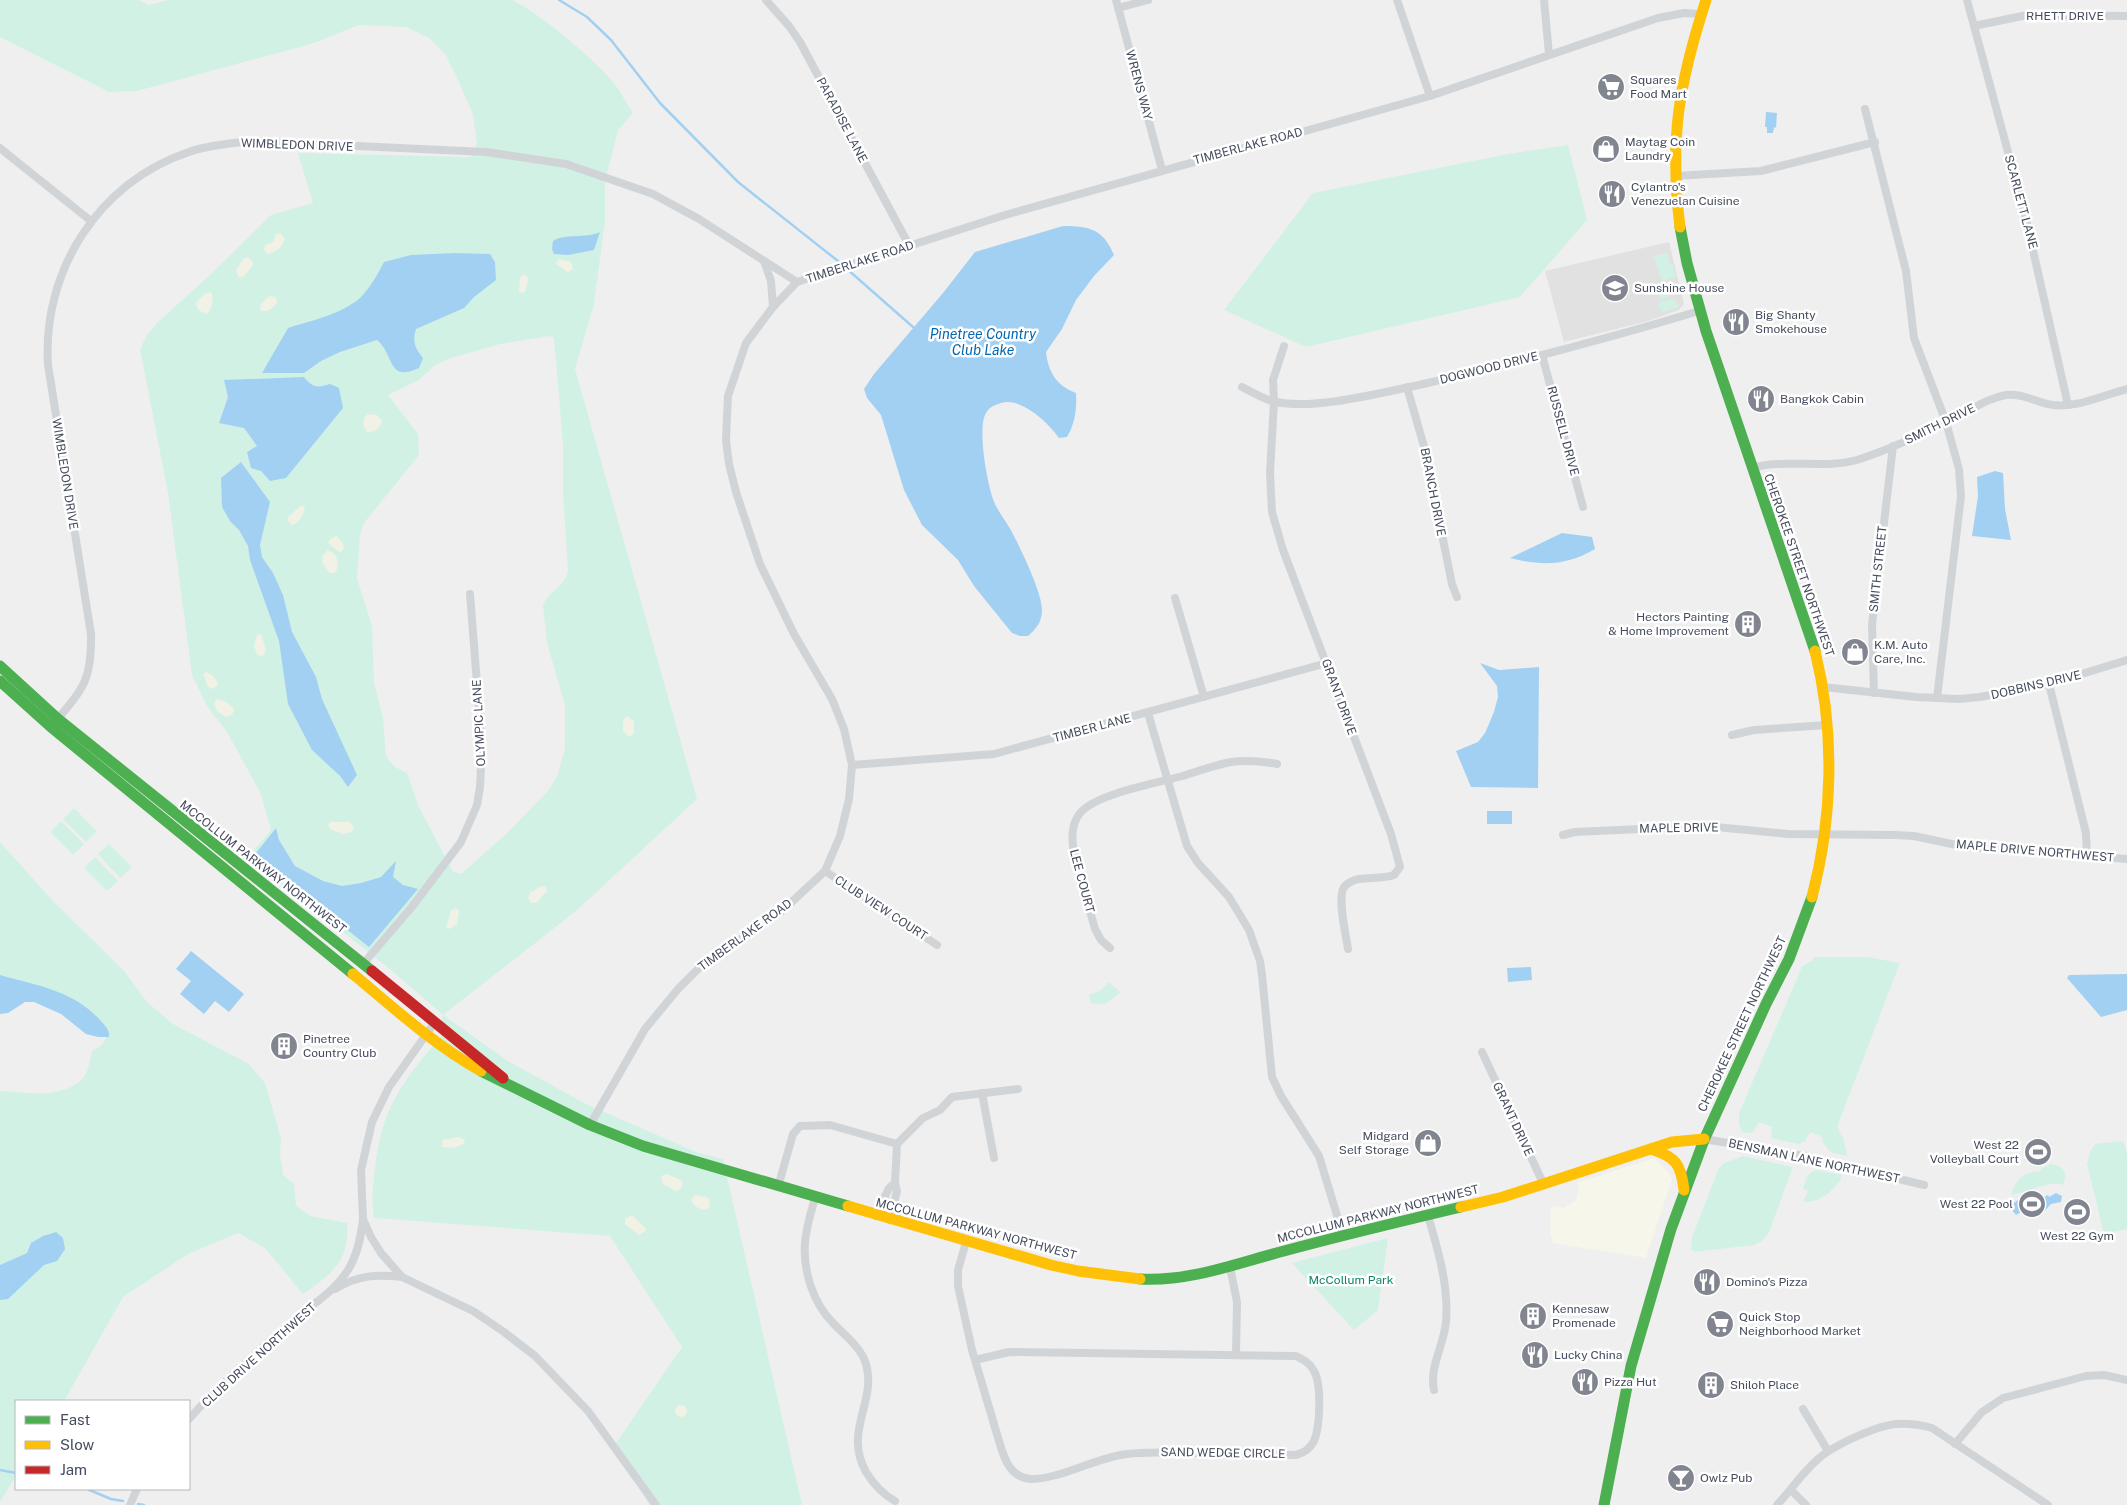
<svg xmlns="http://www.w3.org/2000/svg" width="2127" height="1505" viewBox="0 0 2127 1505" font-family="'Public Sans',sans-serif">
<rect width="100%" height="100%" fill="#f0efef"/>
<path fill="#f7f6ea" d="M1654,1158L1668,1172L1672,1180L1646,1258L1553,1243L1550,1233L1551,1206L1564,1208L1576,1200L1579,1188L1577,1183Z"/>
<path fill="#e1e1e1" d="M1669,242L1684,304L1679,310L1648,321L1564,342L1545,271Z"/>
<g fill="#d1f1e5" fill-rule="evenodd">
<path d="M0,0H139L148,5L169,0H512C541,14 593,58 614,83C621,92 626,103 633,113L618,130L605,181V221L594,304L575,369L697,799L576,911L443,1015L508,1061L586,1104L696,1152L723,1159L802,1505H649L616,1443L682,1347L610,1236L374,1218C371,1198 373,1188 375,1168C381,1108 403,1081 441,1036L440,1026L443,1015L391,970L214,830L168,802L166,798L214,830L248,857L271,830L261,794L227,732L207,706L192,675L168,493L140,349L147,335L157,323L212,273L271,215L313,203L298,153L471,157L477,144L473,114L458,80L446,55L429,38L406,27L359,25L311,44L137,91L109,92L0,37ZM550,336L554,338L563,444V492L568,571C566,585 548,592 543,605L547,643L565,705V748L557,777L547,792L506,834L461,874L453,872L418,805L407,773L395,767L386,757L383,717L374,683L372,626L357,579L360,534L364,523L419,455L418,434L388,395L419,380L435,365L451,358L500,344Z"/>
<path d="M1568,145L1587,220L1520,297L1306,347L1224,310L1313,193L1508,154Z"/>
<path d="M1667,253L1670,264H1673L1676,277L1662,281L1654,256Z"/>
<path d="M1666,283L1669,297L1661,300L1657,286Z"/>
<path d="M1674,299L1679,307L1663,312L1658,305L1659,302Z"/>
<path d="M74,808L97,831L86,842L63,819Z"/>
<path d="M61,821L84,844L73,855L50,832Z"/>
<path d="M0,842L51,899L124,971L147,1002L173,1024L249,1064L265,1083L281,1138L280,1155L283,1175L294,1184L296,1206L310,1216L347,1223C350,1261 332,1274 303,1294L265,1248L238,1233L188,1254L123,1297L64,1401H16V1476L0,1502V1091C25,1092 57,1099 79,1082C88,1076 90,1061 92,1051C101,1046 106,1043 107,1032L0,977Z"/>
<path d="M109,844L132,867L120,878L98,854Z"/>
<path d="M95,857L118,881L107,891L84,868Z"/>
<path d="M1813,957H1867L1900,963L1837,1127L1844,1140L1847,1156L1830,1152L1822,1141L1823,1137L1810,1132L1805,1141L1799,1144L1775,1139L1771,1138L1772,1127L1759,1122L1753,1132L1744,1133C1738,1129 1739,1120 1739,1113L1799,974L1802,966L1813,960Z"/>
<path d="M1109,982L1120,992C1110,1002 1105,1006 1091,1003L1089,995L1100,991Z"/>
<path d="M2038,1136L2052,1144L2038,1168L2024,1160Z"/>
<path d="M2121,1141L2124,1142L2127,1155V1229L2104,1234L2087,1164L2090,1152L2095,1144Z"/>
<path d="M1743,1156L1793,1167L1769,1232L1762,1241L1754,1245L1694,1252L1691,1249L1692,1237L1719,1168L1724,1163Z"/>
<path d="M2051,1164C2064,1166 2068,1173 2063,1185C2049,1180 2026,1193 2011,1195C2016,1179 2023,1172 2040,1171L2042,1168Z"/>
<path d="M1817,1170L1842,1175V1177C1834,1191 1820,1203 1803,1202L1808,1191L1803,1189C1806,1180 1807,1172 1817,1170Z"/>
<path d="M1388,1238L1378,1310L1354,1330L1292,1263Z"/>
</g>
<g fill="#f2f1e5">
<path d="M280,233L285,238C283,247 276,253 267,254L264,250L265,245L273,242L276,234Z"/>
<path d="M248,257L253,262L252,267L243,277H238L236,270L244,258Z"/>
<path d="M558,259L571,262L573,269L568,272L556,264Z"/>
<path d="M522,275L527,276L528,280L525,292L521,293L519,291L520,278Z"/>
<path d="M211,292C214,298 212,309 207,314L198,310L196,303L204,294Z"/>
<path d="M269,296L276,297L277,303L268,311H261L260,305Z"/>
<path d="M368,414L377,415L382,421C380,428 374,433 367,432C362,426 362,419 368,414Z"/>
<path d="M302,505L305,508C304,514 299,523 292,525L288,521V517Z"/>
<path d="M336,536L342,542L344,547L342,551L339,552L328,543L330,539Z"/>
<path d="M328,550C337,554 339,561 337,570L334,573H329L322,562L323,555Z"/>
<path d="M261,634L266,650L264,655L260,656L257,654L254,646L257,635Z"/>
<path d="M207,672L213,676L218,683L214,689L208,687L203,674Z"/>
<path d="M216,700C223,699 230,704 234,710L232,715L226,717L217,711L214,704Z"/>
<path d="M627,716L634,721V733L629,737L623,731V720Z"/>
<path d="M331,822H350L354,828L351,832L343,834L330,829L328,824Z"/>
<path d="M541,886L546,887L547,891L536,903H531L528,898L530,893Z"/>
<path d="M456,908L459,911L457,924L449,929L446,928L451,910Z"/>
<path d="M459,1137L465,1140L464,1144L454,1148L443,1147L442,1140Z"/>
<path d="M667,1174L681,1180L683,1183L681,1189L676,1191L663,1184L661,1176Z"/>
<path d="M695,1195L707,1197L710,1200L709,1208C701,1212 695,1207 691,1200Z"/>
<path d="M632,1215L647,1230L639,1235L625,1224V1219Z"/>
<circle cx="681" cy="1411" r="6"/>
</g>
<g fill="#a2d0f2">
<path d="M1766,112L1777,113L1776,128L1774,127L1773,133H1767V127H1765Z"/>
<path d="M1063,226C1090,226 1103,229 1114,255L1094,276L1076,300L1062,329L1046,352C1048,372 1057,386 1076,393C1077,408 1075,424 1067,437L1059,438C1048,422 1021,397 1001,403C995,405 989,407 986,413C977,428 987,482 993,499C998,513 1008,523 1014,536C1022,552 1042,593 1042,610C1042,622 1036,629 1028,636H1020L1012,633L974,586L958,560L922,525L904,490L881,415L867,398L864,389L874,374L943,293L975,252Z"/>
<path d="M600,232L594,250L568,255L554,254L552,249L553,241C565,233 585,239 600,232Z"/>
<path d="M455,253L490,254L495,262L496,280L474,297L464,308L416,329C412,342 415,348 423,358L419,368C387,383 395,355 377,340L340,352L321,361L304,373H262L288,328C310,321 342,314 360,298C370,288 378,274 384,262L411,255Z"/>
<path d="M304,377C313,388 317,388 330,384L339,388L343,408L286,478L270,481L261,471L251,468L247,452L257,446L244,428L219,423L228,397L224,380Z"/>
<path d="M241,462L270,502L260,545L262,557L273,573L283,595L292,632L316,677L322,699L357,775L348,787L340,776L312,750L288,704L279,641L250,560L248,546L239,530L230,521L222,507L221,478Z"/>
<path d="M1995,471L2003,473L2005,509L2011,540L1972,536L1978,496L1977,477Z"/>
<path d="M1562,533L1592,537L1595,549C1566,566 1542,566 1510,558Z"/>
<path d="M1480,663L1499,670L1539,667L1538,788L1471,787L1456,751L1478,742L1485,733L1494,712L1498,697L1497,686Z"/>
<rect x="1487" y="811" width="25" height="13"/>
<path d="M276,828L279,840L295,866L323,881L342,886L361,883L381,877L396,861L393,877L403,885L418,889L369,947L268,867L252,858Z"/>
<path d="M191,951L244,994L229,1012L215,1001L204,1014L180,994L191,981L176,969Z"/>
<path d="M1531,967L1532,980L1508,982L1507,968Z"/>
<path d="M2127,974V1010L2101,1017L2067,978L2069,975Z"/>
<path d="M0,975C38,986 73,990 101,1021C105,1026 110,1030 109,1037H98L86,1034L61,1014L34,1002H25L8,1013L0,1014Z"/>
<path d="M2056,1193L2062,1196L2061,1202L2051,1204L2041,1215L2025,1212L2024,1210L2016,1215L2012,1210L2011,1205L2018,1200L2021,1203L2025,1200L2027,1202L2035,1197H2044L2048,1195L2049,1197Z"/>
<path d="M56,1232L63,1238L65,1249L57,1261L44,1265L8,1299L0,1300V1265L27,1253L31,1243L43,1236Z"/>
</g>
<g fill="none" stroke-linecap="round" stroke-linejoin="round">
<g stroke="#a2d0f2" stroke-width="2.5">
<path d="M559,0L587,17L611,40L660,103L738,182L843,265"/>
<path d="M847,269L913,327"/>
<path d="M0,1470L16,1473"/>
<path d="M87,1489L111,1499L123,1501"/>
<path d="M138,1504L144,1505"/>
</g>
<g stroke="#d1d4d7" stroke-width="8">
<path d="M766,0L789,26L800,42L910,247"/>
<path d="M1116,0L1162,170"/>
<path d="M1397,0L1430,96"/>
<path d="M1544,0L1549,54"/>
<path d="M1967,0L2025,215L2068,405"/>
<path d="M1118,8L1148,0"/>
<path d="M1974,26L2027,15L2127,16"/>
<path d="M1865,109L1906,271L1914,338L1946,422L1959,469L1961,496L1937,698"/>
<path d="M0,148L91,221"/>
<path d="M1675,176L1761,171L1875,142"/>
<path d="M764,261L771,281L773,307"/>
<path d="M1284,346L1273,380L1274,402L1270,473L1272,512L1283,550L1391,834L1400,867L1394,875C1382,879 1371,877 1359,879C1353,880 1345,884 1343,889C1338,903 1346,935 1348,949"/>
<path d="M1542,355L1583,507"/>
<path d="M1242,387C1252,392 1265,400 1276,402C1315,410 1380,393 1419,385C1514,363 1607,339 1699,311"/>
<path d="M1407,387L1425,450L1452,584L1457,597"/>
<path d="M1751,468C1787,458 1825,470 1860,459C1894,448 1926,432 1957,417C1973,409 1988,398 2006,395C2023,393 2037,403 2053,405C2077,408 2104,395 2127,389"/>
<path d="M1175,598L1204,697"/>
<path d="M2049,684L2086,833L2087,856"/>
<path d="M1823,687L1916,697L1959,699L1980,697L2049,684L2127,660"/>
<path d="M1874,693L1872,625L1893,446"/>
<path d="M1148,713L1187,846L1198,863L1229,897L1249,930L1260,961L1262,975L1272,1077L1281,1096L1319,1156L1343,1235"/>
<path d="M55,722C84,688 92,679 91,634L48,365C42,272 98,182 189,152C208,145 229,144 249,141L486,152L566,164L653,194L699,219L797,282"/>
<path d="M1732,735L1754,730L1827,725"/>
<path d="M852,765L994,754L1327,663"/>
<path d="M1563,835L1575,832L1706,826L1788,834L1895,835L1914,836L1966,847L2127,859"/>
<path d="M825,871L937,945"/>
<path d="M1110,948L1101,940L1095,929L1074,855C1072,840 1070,823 1082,811C1100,793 1157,783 1183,776C1198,771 1215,765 1231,762C1246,760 1261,761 1277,764"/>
<path d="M363,964L411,908L461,842L477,805L480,787L482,748L470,594"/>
<path d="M435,1022L389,1087L372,1122L361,1170L363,1219L371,1237L381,1253L402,1277L473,1311L504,1332L535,1356L588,1411L656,1505"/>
<path d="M1482,1052L1544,1185"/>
<path d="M982,1093L994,1158"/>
<path d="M590,1125L645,1029L678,989L702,965L782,911L825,871L840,836L849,799L852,765L844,729L832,699L794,634L760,564L736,492L729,464L726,440L728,396L746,343L773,307L797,282L1005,215L1430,96L1658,18L1684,13L1702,14"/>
<path d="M1704,1139L1804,1156L1924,1185"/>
<path d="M778,1187L793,1134L800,1126L830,1125L897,1144"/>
<path d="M815,1198C811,1212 806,1228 805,1243C803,1271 813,1303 833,1323C845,1336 861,1347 866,1364C877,1402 843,1431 866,1472C874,1485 882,1494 895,1501"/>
<path d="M876,1216L889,1188L895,1183"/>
<path d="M1428,1216C1438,1250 1449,1286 1446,1322C1444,1345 1429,1367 1434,1390"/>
<path d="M890,1220L897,1191L895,1183L897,1144L923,1118L940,1110L952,1097L1018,1089"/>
<path d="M966,1242L958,1270V1286L972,1350L975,1360L999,1441C1004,1458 1010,1478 1031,1479C1061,1479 1097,1457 1127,1454C1149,1451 1171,1453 1192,1453C1227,1454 1261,1454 1296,1455C1304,1453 1310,1449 1314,1441C1320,1427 1322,1385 1314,1371C1310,1363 1304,1360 1296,1356L1009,1352L975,1360"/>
<path d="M1230,1267L1237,1302L1236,1354"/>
<path d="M335,1289C358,1275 377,1274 402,1277"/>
<path d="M1803,1409L1828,1451"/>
<path d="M189,1419C221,1383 259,1351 295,1319C314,1303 335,1291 348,1270C358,1254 361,1236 363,1219"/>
<path d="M1955,1444L1982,1412L2003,1398L2086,1376L2104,1375L2127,1380"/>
<path d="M1791,1490L1806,1505"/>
<path d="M130,1505L137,1489"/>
<path d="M1777,1505C1791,1490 1803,1472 1818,1459C1828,1450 1839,1445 1851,1439C1881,1425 1899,1419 1932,1428L2048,1505"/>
</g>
<g stroke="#4caf50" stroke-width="11">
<path d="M1680,227L1687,263L1706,331L1815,651"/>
<path d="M0,666L58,719L372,971"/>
<path d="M0,681L51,727L353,974"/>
<path d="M481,1071L590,1125L643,1146L848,1206"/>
<path d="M1140,1279C1189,1282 1238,1263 1284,1251C1343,1235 1402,1221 1461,1207"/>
<path d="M1604,1505L1631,1366L1671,1229L1704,1140L1766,1004L1789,959L1812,897"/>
</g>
<g stroke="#ffc107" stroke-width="11">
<path d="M1680,227C1669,139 1679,83 1706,0"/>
<path d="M1812,897C1833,817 1835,731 1815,651"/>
<path d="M353,974C394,1008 434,1045 481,1071"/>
<path d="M1651,1149C1676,1157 1681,1164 1684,1190"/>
<path d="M848,1206L1051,1265L1078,1271L1140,1279"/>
<path d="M1461,1207L1503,1197L1672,1142L1704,1139"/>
</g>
<path stroke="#c62828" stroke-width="11" d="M372,971L503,1078"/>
</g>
<defs>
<g id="supermarket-disc" transform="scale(1.4375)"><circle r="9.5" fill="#818590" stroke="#fff"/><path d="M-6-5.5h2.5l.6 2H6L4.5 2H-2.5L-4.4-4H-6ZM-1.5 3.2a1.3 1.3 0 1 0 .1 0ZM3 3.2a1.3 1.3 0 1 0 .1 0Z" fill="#fff"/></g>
<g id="shop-disc" transform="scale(1.4375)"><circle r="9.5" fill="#818590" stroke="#fff"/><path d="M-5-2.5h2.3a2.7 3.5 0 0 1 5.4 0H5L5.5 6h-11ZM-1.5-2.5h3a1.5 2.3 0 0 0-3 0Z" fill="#fff"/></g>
<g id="restaurant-disc" transform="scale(1.4375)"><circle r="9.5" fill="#818590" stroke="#fff"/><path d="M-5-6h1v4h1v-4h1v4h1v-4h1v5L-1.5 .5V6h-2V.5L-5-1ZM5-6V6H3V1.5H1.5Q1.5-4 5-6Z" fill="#fff"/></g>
<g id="school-disc" transform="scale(1.4375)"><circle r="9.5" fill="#818590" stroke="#fff"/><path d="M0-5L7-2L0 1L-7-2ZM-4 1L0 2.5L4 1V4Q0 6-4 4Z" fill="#fff"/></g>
<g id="building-disc" transform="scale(1.4375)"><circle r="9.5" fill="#818590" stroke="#fff"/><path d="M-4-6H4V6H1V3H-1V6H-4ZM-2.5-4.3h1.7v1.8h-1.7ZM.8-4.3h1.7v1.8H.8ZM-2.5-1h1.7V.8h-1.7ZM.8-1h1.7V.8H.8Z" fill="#fff"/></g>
<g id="stadium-disc" transform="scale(1.4375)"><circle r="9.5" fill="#818590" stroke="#fff"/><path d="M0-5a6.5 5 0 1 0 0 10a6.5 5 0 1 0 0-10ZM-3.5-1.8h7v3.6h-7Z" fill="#fff"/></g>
<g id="bar-disc" transform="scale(1.4375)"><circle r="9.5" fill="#818590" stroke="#fff"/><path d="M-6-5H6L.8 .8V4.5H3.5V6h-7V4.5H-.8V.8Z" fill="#fff"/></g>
</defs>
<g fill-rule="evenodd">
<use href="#supermarket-disc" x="1611" y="87"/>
<use href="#shop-disc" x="1606" y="149"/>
<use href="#restaurant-disc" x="1612" y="194"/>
<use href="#school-disc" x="1615" y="288"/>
<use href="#restaurant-disc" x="1736" y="322"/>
<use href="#restaurant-disc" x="1761" y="399"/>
<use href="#building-disc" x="1748" y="624"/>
<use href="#shop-disc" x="1855" y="652"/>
<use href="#building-disc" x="284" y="1046"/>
<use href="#shop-disc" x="1428" y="1143"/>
<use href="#stadium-disc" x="2038" y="1152"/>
<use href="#stadium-disc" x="2032" y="1204"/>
<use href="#stadium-disc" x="2077" y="1212"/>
<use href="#restaurant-disc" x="1707" y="1282"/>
<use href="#building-disc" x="1533" y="1316"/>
<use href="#supermarket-disc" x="1720" y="1324"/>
<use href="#restaurant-disc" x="1535" y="1355"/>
<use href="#restaurant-disc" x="1585" y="1382"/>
<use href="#building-disc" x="1711" y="1385"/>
<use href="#bar-disc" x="1681" y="1478"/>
</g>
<g text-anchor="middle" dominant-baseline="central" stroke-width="5" stroke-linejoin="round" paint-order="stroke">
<g font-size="12" fill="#454c5d" stroke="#fff">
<text x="2065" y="16">RHETT DRIVE</text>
<text transform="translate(1139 85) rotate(75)">WRENS WAY</text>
<text transform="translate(842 120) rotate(62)">PARADISE LANE</text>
<text transform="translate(297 145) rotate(2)">WIMBLEDON DRIVE</text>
<text transform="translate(1248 146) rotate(-15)">TIMBERLAKE ROAD</text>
<text transform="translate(2021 202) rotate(75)">SCARLETT LANE</text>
<text transform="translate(860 262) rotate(-18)">TIMBERLAKE ROAD</text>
<text transform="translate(1489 368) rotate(-14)">DOGWOOD DRIVE</text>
<text transform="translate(1940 424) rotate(-26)">SMITH DRIVE</text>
<text transform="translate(1563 431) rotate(75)">RUSSELL DRIVE</text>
<text transform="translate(65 474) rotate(81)">WIMBLEDON DRIVE</text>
<text transform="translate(1433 492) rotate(79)">BRANCH DRIVE</text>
<text transform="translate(1799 565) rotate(71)">CHEROKEE STREET NORTHWEST</text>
<text transform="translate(1878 569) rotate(-84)">SMITH STREET</text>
<text transform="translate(2036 685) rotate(-13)">DOBBINS DRIVE</text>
<text transform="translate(1339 697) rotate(70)">GRANT DRIVE</text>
<text transform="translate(479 723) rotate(-93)">OLYMPIC LANE</text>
<text transform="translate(1092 728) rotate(-15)">TIMBER LANE</text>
<text transform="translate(1679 828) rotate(-1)">MAPLE DRIVE</text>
<text transform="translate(2035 851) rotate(5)">MAPLE DRIVE NORTHWEST</text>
<text transform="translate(263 867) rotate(38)">MCCOLLUM PARKWAY NORTHWEST</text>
<text transform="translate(1082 881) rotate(75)">LEE COURT</text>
<text transform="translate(881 908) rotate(33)">CLUB VIEW COURT</text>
<text transform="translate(745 935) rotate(-36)">TIMBERLAKE ROAD</text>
<text transform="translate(1742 1024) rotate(-65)">CHEROKEE STREET NORTHWEST</text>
<text transform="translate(1513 1119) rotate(65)">GRANT DRIVE</text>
<text transform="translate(1814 1161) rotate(12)">BENSMAN LANE NORTHWEST</text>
<text transform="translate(1378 1214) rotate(-14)">MCCOLLUM PARKWAY NORTHWEST</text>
<text transform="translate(976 1229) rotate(15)">MCCOLLUM PARKWAY NORTHWEST</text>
<text transform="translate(259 1355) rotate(-42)">CLUB DRIVE NORTHWEST</text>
<text transform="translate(1223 1453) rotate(1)">SAND WEDGE CIRCLE</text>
</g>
<g font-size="12" fill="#454c5d" stroke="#fff" text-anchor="start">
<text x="1630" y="80">Squares<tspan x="1630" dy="14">Food Mart</tspan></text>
<text x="1625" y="142">Maytag Coin<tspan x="1625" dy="14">Laundry</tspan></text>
<text x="1631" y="187">Cylantro's<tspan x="1631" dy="14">Venezuelan Cuisine</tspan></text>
<text x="1634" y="288">Sunshine House</text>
<text x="1755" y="315">Big Shanty<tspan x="1755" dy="14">Smokehouse</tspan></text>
<text x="1780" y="399">Bangkok Cabin</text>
<text x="1729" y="617" text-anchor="end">Hectors Painting<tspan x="1729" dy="14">&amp; Home Improvement</tspan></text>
<text x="1874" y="645">K.M. Auto<tspan x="1874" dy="14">Care, Inc.</tspan></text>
<text x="303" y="1039">Pinetree<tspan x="303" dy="14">Country Club</tspan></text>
<text x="1409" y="1136" text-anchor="end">Midgard<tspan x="1409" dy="14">Self Storage</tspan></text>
<text x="2019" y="1145" text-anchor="end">West 22<tspan x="2019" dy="14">Volleyball Court</tspan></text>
<text x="2013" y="1204" text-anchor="end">West 22 Pool</text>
<text x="2077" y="1236" text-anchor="middle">West 22 Gym</text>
<text x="1726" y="1282">Domino's Pizza</text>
<text x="1552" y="1309">Kennesaw<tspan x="1552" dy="14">Promenade</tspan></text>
<text x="1739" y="1317">Quick Stop<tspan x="1739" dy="14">Neighborhood Market</tspan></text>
<text x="1554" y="1355">Lucky China</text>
<text x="1604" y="1382">Pizza Hut</text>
<text x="1730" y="1385">Shiloh Place</text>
<text x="1700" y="1478">Owlz Pub</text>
</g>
<g font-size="12" fill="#0e8665" stroke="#fff">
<text x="1351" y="1280">McCollum Park</text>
</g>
<g font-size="14" font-style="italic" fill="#0067b5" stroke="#fff">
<text x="983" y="334">Pinetree Country<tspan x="983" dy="16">Club Lake</tspan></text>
</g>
</g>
<rect x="15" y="1400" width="175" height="90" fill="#ffffff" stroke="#b5b7be"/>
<rect x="25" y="1416" width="25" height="8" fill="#4caf50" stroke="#b5b7be"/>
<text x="60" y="1425" font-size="15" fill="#454c5d">Fast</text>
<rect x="25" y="1441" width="25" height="8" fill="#ffc107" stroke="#b5b7be"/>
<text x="60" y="1450" font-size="15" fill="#454c5d">Slow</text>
<rect x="25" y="1466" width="25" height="8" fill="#c62828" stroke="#b5b7be"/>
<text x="60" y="1475" font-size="15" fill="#454c5d">Jam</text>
</svg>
